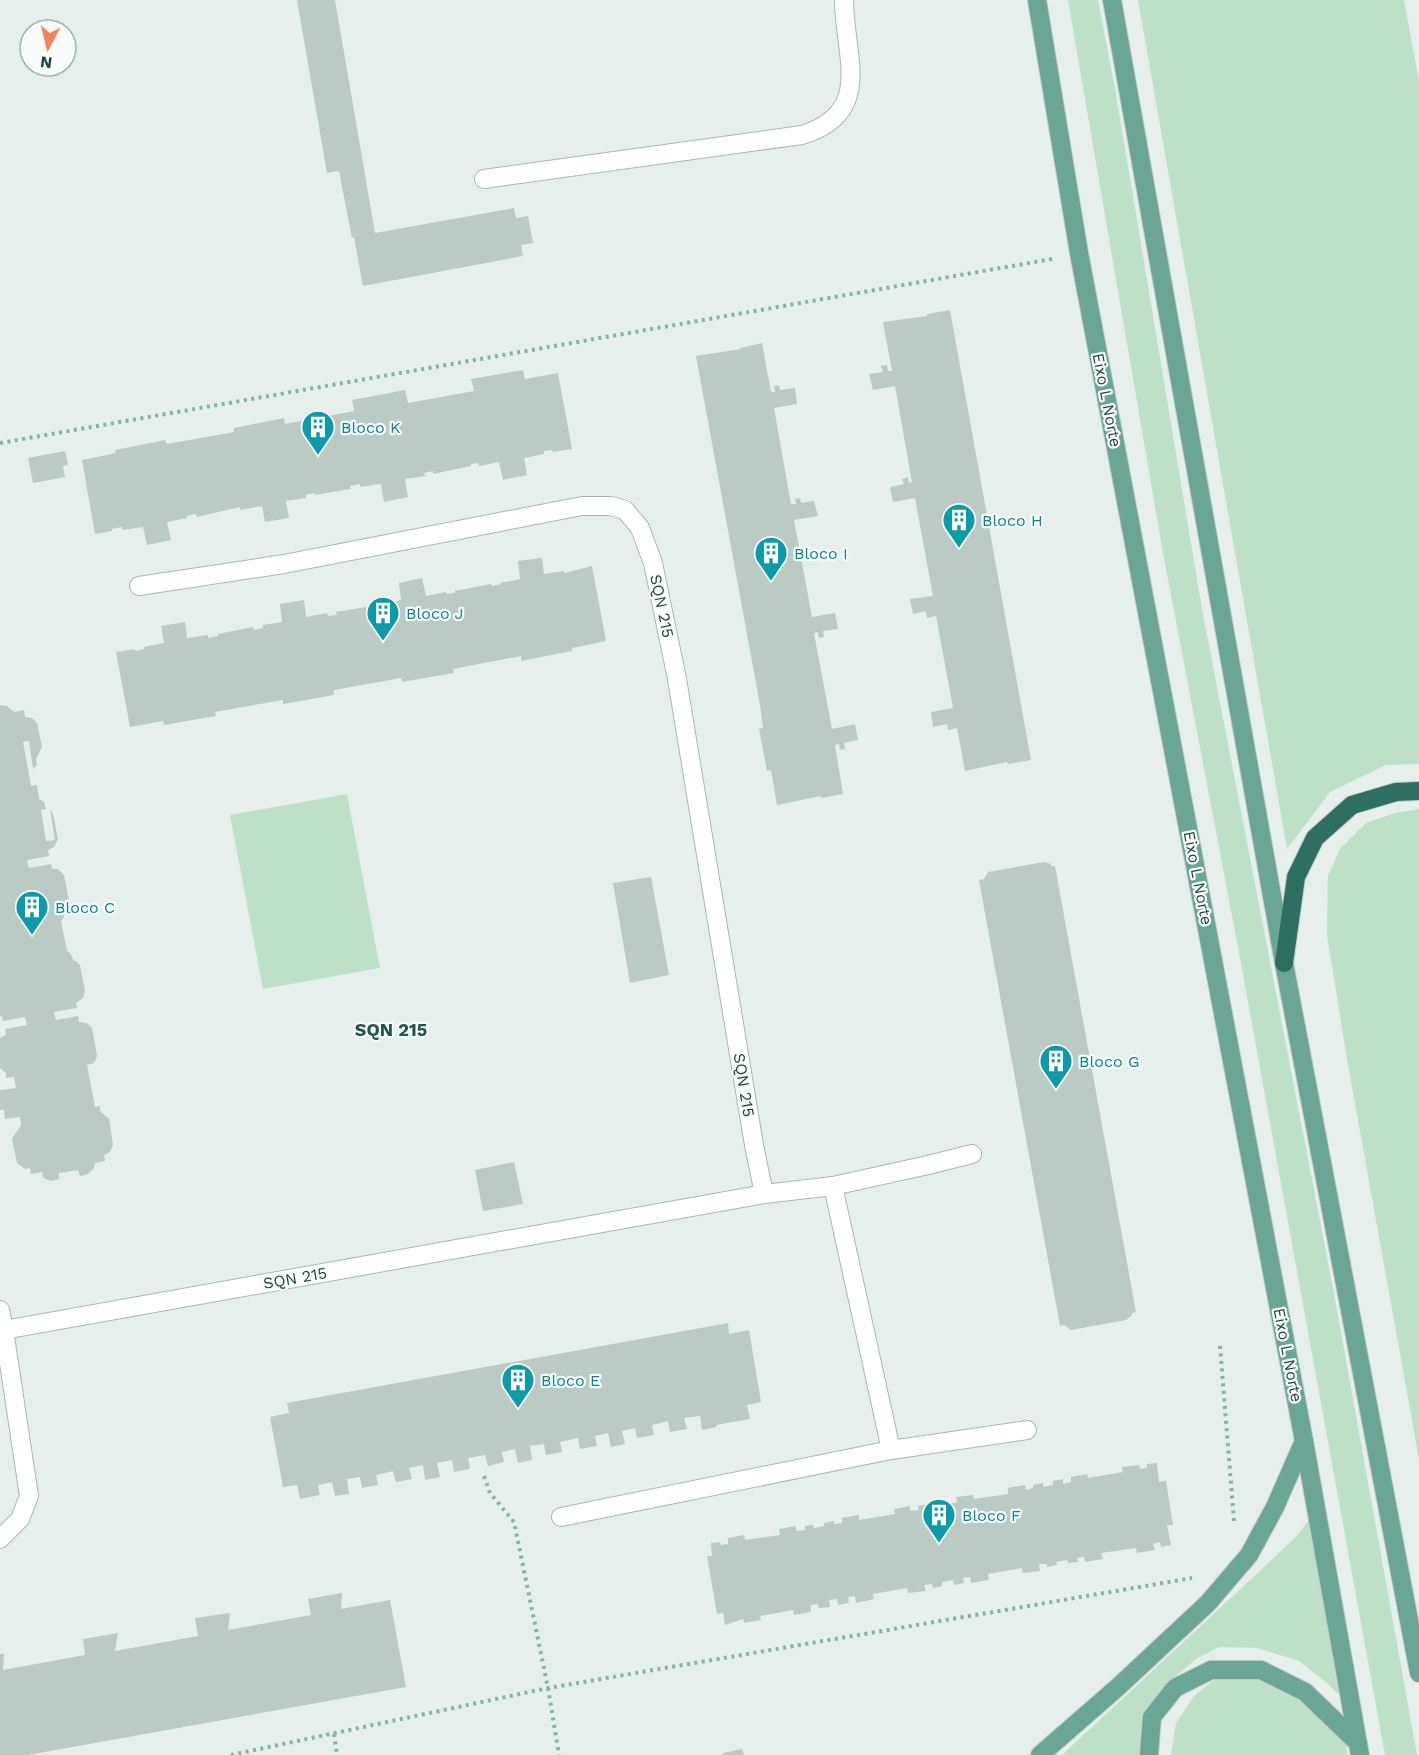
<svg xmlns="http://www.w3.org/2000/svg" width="1419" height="1755" viewBox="0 0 1419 1755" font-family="'Work Sans',sans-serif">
<rect width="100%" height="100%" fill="#e6efeb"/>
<g fill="#bfe0c8">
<path d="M1068,0H1098L1116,94L1202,609L1336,1304L1417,1755H1385L1240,958L1163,553Z"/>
<path d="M1138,0H1404L1419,81V764L1386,765L1330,792L1287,849Z"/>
<path d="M347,794L380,968L263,989L230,815Z"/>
<path d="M1419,809V1459L1347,1059L1327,935L1328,876L1340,849L1366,823L1395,813Z"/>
<path d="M1309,1520L1341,1697L1327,1683L1299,1661L1257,1648L1219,1647L1196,1659L1169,1682L1145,1712L1140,1748V1755H1062L1295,1538Z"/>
<path d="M1258,1678L1296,1698L1313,1710L1346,1741L1347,1755H1171L1176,1723L1194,1696L1215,1679Z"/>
</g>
<g fill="#bbcac4">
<path d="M297,0H335L375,233L514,208L516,218L528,216L533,243L521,245L523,256L363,286L354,237L352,238L339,171L327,173Z"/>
<path d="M950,310L1031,760L1008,764L1007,762L965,771L957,728L948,730L947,724L933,727L931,712L953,708L936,616L927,618L926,611L913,614L910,599L933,596L915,498L893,502L890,487L904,484L902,479L908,477L909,483L912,482L895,386L873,390L869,374L883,372L881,366L887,365L888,371H892L883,322L927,316V314Z"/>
<path d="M762,343L771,392H775L774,386L779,385L780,390L795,388L797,404L774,408L791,504H796L795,499L800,498L801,503L814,501L818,516L794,520L812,617L835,613L838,629L823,631L824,637L819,638L818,632L814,633L832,729L855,724L858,740L844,743L845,749L840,750L839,744L835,745L843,794L821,798V796L777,805L771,770L767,771L759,729L763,728L760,705L696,356L741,349L740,348Z"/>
<path d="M523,370L525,379L558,373L572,449L553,452L552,450L544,451V454L524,458L527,475L503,480L499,462L479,466L478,463L471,464V466L433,474V471L424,473L425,476L405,479L408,497L384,502L381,484L360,487V484L350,486L351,489L315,495V493L306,495V498L286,501L289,518L265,522L262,506L240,510V507L197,517L196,514L186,516L187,518L167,522L171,540L147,545L143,527L122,530V527L112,529V531L95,534L82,460L116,453L115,450L165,440L167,444L234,432V428L284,418L285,424L354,411L352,400L405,390L408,403L474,391L471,379Z"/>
<path d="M65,451L68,465L63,466L65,477L33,483L28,458Z"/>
<path d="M542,558L544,574L564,571L565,573L592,566L606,641L572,648V651L521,661V656L453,669L454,673L402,682L401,678L334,690V695L283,704V700L215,712L216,716L164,725L163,721L130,727L116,652L135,649V651L144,649V647L164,643L161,626L185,622L187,638L208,635V638L218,636V634L253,627L254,630L263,628V625L282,622L280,604L304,600L306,617L327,613L328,616L337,615L336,612L372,606L373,608L382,606L381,604L401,600L399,583L422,578L426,596L446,592L447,594L455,593V591L491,584L492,586L501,584L500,583L520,579L518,561Z"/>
<path d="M0,705L7,706L14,712L24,710L25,717L32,718L37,723L42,747L36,759L37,765L33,769L29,741L23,742L31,786L37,785L39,799L44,802L46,809L41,810L46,841L55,840L50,810L53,814L58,839L54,847L48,850L49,856L27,860L29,868L51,864L52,869H58L64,875L69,901L67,908L63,911L64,917L61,921L67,951L71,954L73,960L76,961L80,965L85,991L83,998L76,1003L77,1008L54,1012L56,1020L78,1016L79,1022L87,1023L92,1028L97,1056L94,1063L87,1065L95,1107L100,1106V1111L109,1119L113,1145L110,1152L104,1155L105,1161L95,1163L94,1168L88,1174L80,1176L78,1170L59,1173V1179L51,1181L46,1179L43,1177L42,1172L31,1174L30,1168L25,1169L17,1163L12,1139L21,1125L20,1117L5,1119L4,1110H0V1090L16,1088L14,1077L6,1078V1073L0,1068V1038L6,1035L5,1029L27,1025L25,1017L3,1021L2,1016H0Z"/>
<path d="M1044,862L1051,864V866H1055L1136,1312L1132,1313V1315L1126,1320L1071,1330L1064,1325L1060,1326L979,880L984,879L988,872Z"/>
<path d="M651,877L669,975L630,983L613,883Z"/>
<path d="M514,1162L523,1204L483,1211L475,1170Z"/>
<path d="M728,1323L729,1334L749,1330L761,1402L747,1405L750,1419L716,1425V1427L702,1430L700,1416L684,1418L687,1429L670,1432L668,1421L652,1425L654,1435L637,1438L635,1428L622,1431L625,1444L611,1447L608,1433L595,1436L597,1446L580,1449L578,1438L560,1442L562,1452L546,1455L544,1444L530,1446L532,1460L518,1463L515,1449L502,1452L504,1462L488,1466L485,1455L468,1458L470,1469L454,1472L452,1460L437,1463L440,1477L425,1480L423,1465L409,1468L412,1479L396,1482L393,1471L376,1475L378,1485L362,1488L360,1477L347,1479L349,1494L335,1496L332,1482L318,1485L320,1495L300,1499L297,1485L283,1487L270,1417L289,1413L287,1403Z"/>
<path d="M1157,1463L1159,1482L1166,1481L1173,1525H1167L1171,1545L1161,1547L1160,1542L1153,1544L1155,1550L1137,1553L1136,1548L1101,1553L1103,1559L1085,1562L1084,1557L1077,1558L1078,1562L1068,1563L1067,1560L1056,1562L1057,1565L1047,1567V1564H1039L1040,1571L1023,1573L1022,1568L988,1574L989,1580L971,1583L970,1577L963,1578L964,1583L954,1585L953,1580L942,1582V1586L933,1588L932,1584L924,1585L926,1591L908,1593L907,1588L873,1594L874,1599L856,1603L855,1596L848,1597L849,1603L838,1605L837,1599L829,1600L830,1607L819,1608L818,1604L811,1605V1612L794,1615L793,1610L760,1616L761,1620L744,1623L743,1619L725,1625L723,1613L717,1614L707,1556H712L711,1543L720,1542L721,1545L728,1544V1538L744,1535L745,1540L780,1535L779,1529L796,1526V1531L805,1530V1526L813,1525L814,1528L824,1526V1523L834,1521V1524L842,1523V1518L859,1515V1520L895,1514L894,1509L910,1506V1511L919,1510L918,1506L928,1504V1508L940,1506L939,1501L948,1500L949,1504L957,1502L956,1497L973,1495L974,1499L1008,1494V1488L1025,1485L1026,1490L1033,1488V1485L1043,1483V1487L1053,1485V1481L1063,1479V1484L1071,1482V1477L1087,1474L1088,1478L1123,1472L1122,1467L1139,1465L1140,1469L1147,1468V1464Z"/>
<path d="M342,1593L341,1609L390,1600L406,1687L28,1755H0V1654H4L3,1670L85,1655L83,1639L118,1633L115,1651L198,1636L195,1618L230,1613L228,1630L311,1615L308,1599Z"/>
<path d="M742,1749L744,1755H723V1753Z"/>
</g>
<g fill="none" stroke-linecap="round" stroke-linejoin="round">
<g stroke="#a8b8b2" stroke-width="20">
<g id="minor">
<path d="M484,179L802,135C875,113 844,55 844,0"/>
<path d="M139,586L284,564L582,506H611L625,510L640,528L653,563L677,679L754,1145L764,1194"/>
<path d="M0,1310L4,1330"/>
<path d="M891,1450L1027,1430"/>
<path d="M561,1517L891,1450L833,1186"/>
<path d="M0,1539L20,1519L29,1496L4,1330L764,1194L833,1186L928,1165L972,1154"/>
</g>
</g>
<g stroke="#c2cac8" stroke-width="20">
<g id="major">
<path d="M1037,0L1079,253L1304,1441L1360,1755"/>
<path d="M1112,0L1284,963L1419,1673"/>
<path d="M1040,1755L1118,1687L1208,1603L1249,1555L1275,1507L1304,1441"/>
<path d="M1149,1755L1152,1717L1175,1688L1211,1670H1261L1305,1692L1358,1743"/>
</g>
</g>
<g stroke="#c2cac8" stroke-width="20">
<path id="highway" d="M1284,963L1296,877L1315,838L1352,805L1396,792L1419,791"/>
</g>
<g stroke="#86b3a5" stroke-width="4" stroke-dasharray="3 4.5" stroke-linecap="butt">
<path d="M0,443L1052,259"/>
<path d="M1220,1346L1234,1521"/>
<path d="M484,1476L490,1493L514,1522L548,1688L559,1755"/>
<path d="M334,1734L337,1755"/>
<path d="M231,1755L548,1688L1192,1578"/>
</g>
<use href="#minor" stroke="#fff" stroke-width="18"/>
<use href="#major" stroke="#6aa596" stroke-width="18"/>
<use href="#highway" stroke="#2f6f62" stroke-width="18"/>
</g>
<defs>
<g id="building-pin" transform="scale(1.725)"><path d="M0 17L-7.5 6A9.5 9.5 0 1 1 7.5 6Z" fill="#0f9aa8" stroke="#f7fbf9"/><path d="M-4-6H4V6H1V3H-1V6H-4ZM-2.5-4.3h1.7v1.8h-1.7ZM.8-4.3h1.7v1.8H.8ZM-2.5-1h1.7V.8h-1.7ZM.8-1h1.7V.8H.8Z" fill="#fff"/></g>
</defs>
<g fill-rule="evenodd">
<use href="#building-pin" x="318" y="427"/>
<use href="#building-pin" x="959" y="520"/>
<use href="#building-pin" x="771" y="553"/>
<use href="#building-pin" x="383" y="613"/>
<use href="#building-pin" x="32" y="907"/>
<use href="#building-pin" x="1056" y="1061"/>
<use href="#building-pin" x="518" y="1380"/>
<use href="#building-pin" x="939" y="1515"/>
</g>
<g text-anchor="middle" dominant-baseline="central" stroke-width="4.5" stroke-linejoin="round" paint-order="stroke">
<g font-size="16" fill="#24423a" stroke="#f7fbf9">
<text transform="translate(1107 400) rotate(79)">Eixo L Norte</text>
<text transform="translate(662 606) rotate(78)">SQN 215</text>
<text transform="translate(1198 878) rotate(79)">Eixo L Norte</text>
<text transform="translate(744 1085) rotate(81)">SQN 215</text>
<text transform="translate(295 1278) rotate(-10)">SQN 215</text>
<text transform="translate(1288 1355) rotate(79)">Eixo L Norte</text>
</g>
<g font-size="16" fill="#0d838f" stroke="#f7fbf9" text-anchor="start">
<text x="341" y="427">Bloco K</text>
<text x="982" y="520">Bloco H</text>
<text x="794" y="553">Bloco I</text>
<text x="406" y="613">Bloco J</text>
<text x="55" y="907">Bloco C</text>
<text x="1079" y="1061">Bloco G</text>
<text x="541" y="1380">Bloco E</text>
<text x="962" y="1515">Bloco F</text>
</g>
<g font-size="18" font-weight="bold" fill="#1f5548" stroke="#f7fbf9">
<text x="391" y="1029">SQN 215</text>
</g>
</g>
<g transform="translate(48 48) rotate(187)"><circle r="28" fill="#f7fbf9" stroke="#a3b1ad" stroke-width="1.5"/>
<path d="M0-4.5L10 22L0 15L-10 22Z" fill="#f4845f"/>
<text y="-9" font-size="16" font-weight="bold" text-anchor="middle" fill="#24423a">N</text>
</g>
</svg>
